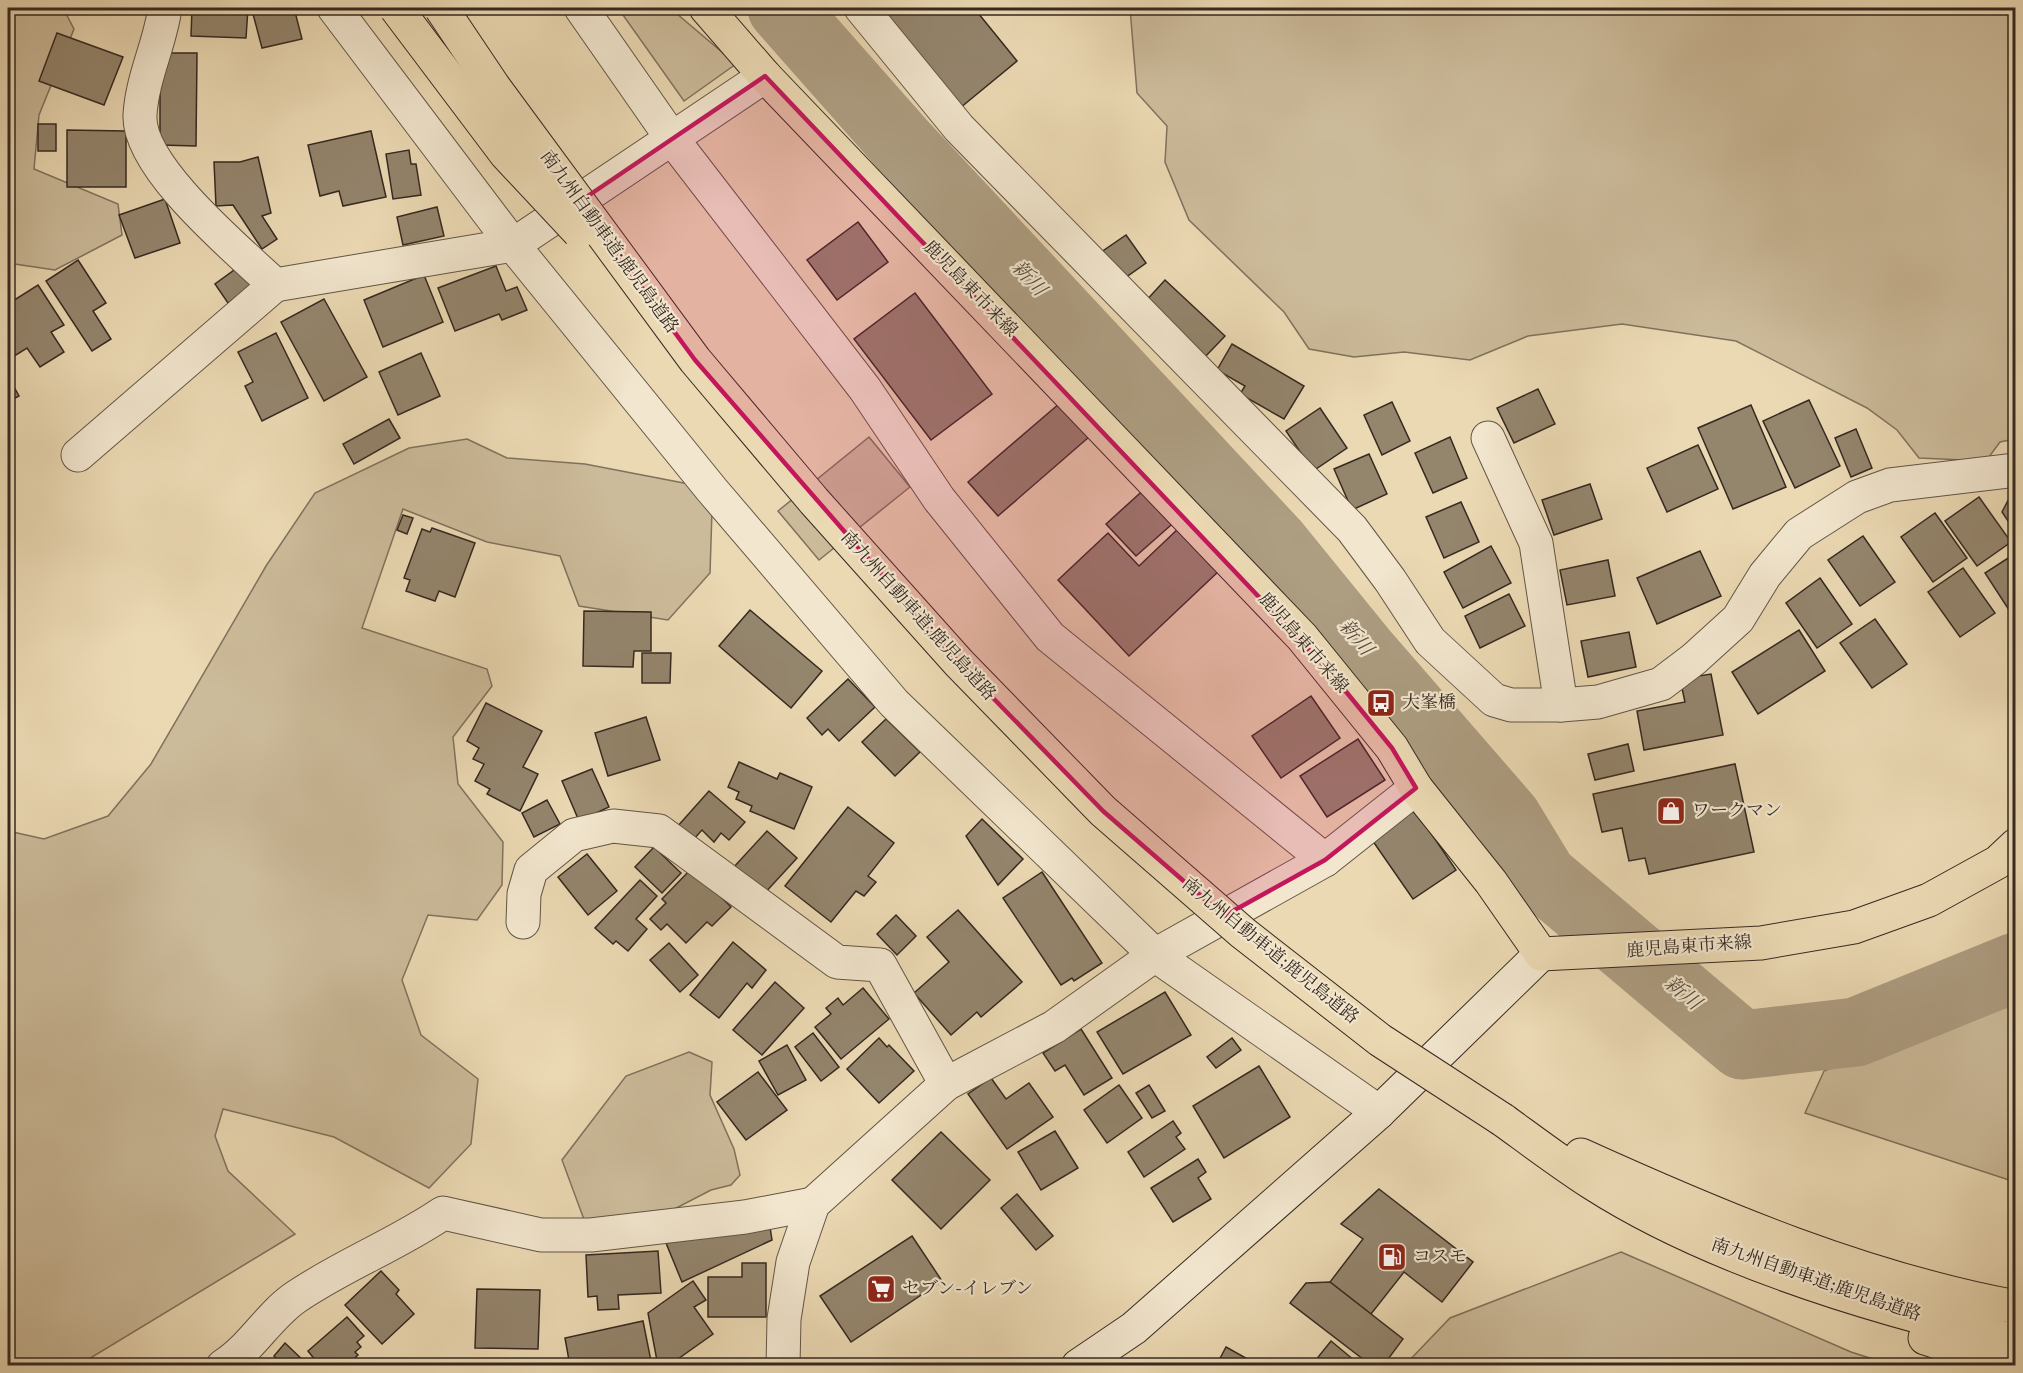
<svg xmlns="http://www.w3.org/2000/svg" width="2023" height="1373" viewBox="0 0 2023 1373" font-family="'Old Standard TT','Noto Serif JP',serif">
<rect width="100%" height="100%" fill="#ebd9b3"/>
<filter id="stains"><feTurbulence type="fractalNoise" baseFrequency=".00333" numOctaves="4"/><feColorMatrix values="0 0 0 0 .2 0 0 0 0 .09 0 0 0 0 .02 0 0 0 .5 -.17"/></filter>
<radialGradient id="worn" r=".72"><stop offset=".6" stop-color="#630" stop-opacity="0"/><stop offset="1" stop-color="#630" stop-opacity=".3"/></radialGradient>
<g fill="#ccbb9a" stroke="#80725e" stroke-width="1.5">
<path d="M8,8H63L74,29L39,115L34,169L118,204L122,235L55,270L8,263Z"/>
<path d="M618,8H670L736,64L684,101Z"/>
<path d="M1130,8H2015V439L2000,442L1986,461L1919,458L1897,430L1867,408L1736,341L1622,324L1528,336L1470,360L1404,352L1354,357L1309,349L1284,312L1189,220L1165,162L1167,126L1137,93Z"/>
<path d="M869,437L910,487L819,560L778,511Z"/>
<path d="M467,439L507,458L585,464L694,485L712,511L710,573L668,620L579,606L560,556L487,542L403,509L362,628L487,669L492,686L453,737L458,784L503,842L502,885L477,920L428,915L402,980L421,1035L478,1079L471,1144L429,1188L334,1137L223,1109L215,1136L228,1171L295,1234L79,1365H8V831L44,839L108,816L151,764L266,566L315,493L409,448Z"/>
<path d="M2015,1001V1182L1805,1113L1824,1071L1906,1035Z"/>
<path d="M689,1052L712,1062L710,1095L734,1149L740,1175L731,1185L711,1190L659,1217L586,1225L562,1160L626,1076Z"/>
<path d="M1621,1252L1851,1352L1892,1365H1405L1450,1318Z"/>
</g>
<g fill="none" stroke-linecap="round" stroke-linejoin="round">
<path stroke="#ad9d81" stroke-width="69" d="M782,8L902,144L1275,544L1362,651L1507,818L1543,877L1742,1045L1856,1032L2016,967"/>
</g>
<g fill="#94856d" stroke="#352921" stroke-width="1.5">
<path d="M192,8H248L246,38L191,36Z"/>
<path d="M264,8H294L302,39L262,48L252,10Z"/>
<path d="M877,8H974L1017,61L960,108Z"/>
<path d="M57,33L123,57L104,105L39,81Z"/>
<path d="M160,53H197L196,146L160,145Z"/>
<rect x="38" y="124" width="18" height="27"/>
<path d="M67,130L126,131V187H67Z"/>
<path d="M371,131L386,197L343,206L339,191L320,196L308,145Z"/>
<path d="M409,150L411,164H416L421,195L393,199L386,154Z"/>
<path d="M258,157L271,213L262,216L277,239L262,249L233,205L216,206L214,162H240Z"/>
<path d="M165,199L180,243L135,258L119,215Z"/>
<path d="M437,207L444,236L403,245L397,217Z"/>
<path d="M858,222L888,262L837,300L807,260Z"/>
<path d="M1126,235L1146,263L1115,285L1094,257Z"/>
<path d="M78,260L106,303L93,311L111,339L92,351L46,281Z"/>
<path d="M241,265L255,284L228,303L215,284Z"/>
<path d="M496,266L506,291L517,287L527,310L502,320L499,314L455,331L438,288Z"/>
<path d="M424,275L443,322L383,347L364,300Z"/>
<path d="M1165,280L1225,336L1204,358L1144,303Z"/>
<path d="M38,285L64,325L51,332L64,352L40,367L27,348L8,360V304Z"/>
<path d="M915,293L992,394L931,440L854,339Z"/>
<path d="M324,299L367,377L324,401L281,322Z"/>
<path d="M276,333L308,398L262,421L245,386L253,382L238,352Z"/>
<path d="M1232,344L1304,386L1284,419L1240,394L1245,386L1217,370Z"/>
<path d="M421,353L440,396L398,415L379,372Z"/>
<path d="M8,376L19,396L8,402Z"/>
<path d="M1538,389L1555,424L1514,443L1497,408Z"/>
<path d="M1809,400L1840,466L1795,488L1763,421Z"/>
<path d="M1392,402L1410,441L1382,455L1364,415Z"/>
<path d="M1060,403L1089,437L998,516L968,482Z"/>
<path d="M1751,405L1786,487L1733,509L1698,428Z"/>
<path d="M1320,408L1347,448L1313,471L1286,431Z"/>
<path d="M389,419L400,438L354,464L343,444Z"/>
<path d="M1856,429L1872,468L1851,477L1835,438Z"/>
<path d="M1450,437L1467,478L1433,493L1415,453Z"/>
<path d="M1698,445L1718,489L1667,512L1647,468Z"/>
<path d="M1369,454L1387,494L1352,510L1334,469Z"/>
<path d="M1590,484L1602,519L1554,535L1542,500Z"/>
<path d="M1149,485L1179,518L1136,556L1106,524Z"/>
<path d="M2016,485V533L2002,512Z"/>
<path d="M1979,497L2011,542L1977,566L1945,521Z"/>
<path d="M1461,502L1479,542L1444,558L1426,517Z"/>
<path d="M1935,513L1967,558L1933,582L1901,537Z"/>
<path d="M403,515L413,518L407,534L397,530Z"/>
<path d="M1181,526L1221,569L1129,656L1058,580L1108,533L1139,566Z"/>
<path d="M432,528L475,543L455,597L439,591L435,601L406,591L410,580L404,578L422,529L430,532Z"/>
<path d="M1863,536L1895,582L1860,606L1828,560Z"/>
<path d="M1491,546L1511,583L1463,608L1444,572Z"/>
<path d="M1700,551L1721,596L1657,624L1637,578Z"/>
<path d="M2016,553V611L2011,613L1985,573Z"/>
<path d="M1608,560L1615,596L1567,605L1560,570Z"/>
<path d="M1963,568L1995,613L1960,637L1928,592Z"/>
<path d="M1820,578L1852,624L1817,648L1786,603Z"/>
<path d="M1509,594L1525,626L1480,648L1465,616Z"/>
<path d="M750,610L822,671L791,708L719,646Z"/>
<path d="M584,611L651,612V651H634L633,667L583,666Z"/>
<path d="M1875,619L1907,664L1872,688L1840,643Z"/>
<path d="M1799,630L1825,671L1758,714L1732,672Z"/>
<path d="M1629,632L1636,667L1588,677L1581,641Z"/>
<path d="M642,653H671L670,683H642Z"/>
<path d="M1711,674L1723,735L1644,750L1637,711L1685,702L1680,679Z"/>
<path d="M848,679L875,707L839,741L828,729L822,735L807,718Z"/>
<path d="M1311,696L1340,738L1281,778L1252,736Z"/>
<path d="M486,703L542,731L523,767L538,774L520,811L487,794L490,789L475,781L484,764L473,759L479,748L467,741Z"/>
<path d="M646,717L660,760L608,776L595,733Z"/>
<path d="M886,719L920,752L895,776L862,742Z"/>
<path d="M1358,739L1385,780L1327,817L1300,776Z"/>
<path d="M1628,744L1634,771L1595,780L1588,754Z"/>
<path d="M739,762L777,779L780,773L812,787L794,829L750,811L752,806L736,799L739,792L728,787Z"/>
<path d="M1735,764L1754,852L1649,874L1645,858L1629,861L1622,828L1602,832L1593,794Z"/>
<path d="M592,769L609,807L579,821L562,781Z"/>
<path d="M709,791L745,822L729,840L721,833L714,842L702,830L693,840L677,827Z"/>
<path d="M547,800L560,824L534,837L522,813Z"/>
<path d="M848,807L894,843L868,876L876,882L864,896L856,891L831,922L785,886Z"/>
<path d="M1414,808L1456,870L1413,899L1370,837Z"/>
<path d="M982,819L1023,859L998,885L966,836Z"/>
<path d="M767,831L797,858L763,895L733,868Z"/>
<path d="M654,847L681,873L662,893L635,867Z"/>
<path d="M587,854L617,891L588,915L558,877Z"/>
<path d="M692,868L731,907L712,926L707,922L686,943L667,924L661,930L650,919L666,903L662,899Z"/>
<path d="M1042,872L1102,963L1074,981L1072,978L1061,985L1003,898Z"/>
<path d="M640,880L657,896L636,919L647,929L628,951L616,941L613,944L595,928Z"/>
<path d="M958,910L1022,982L981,1017L977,1012L951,1035L914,993L949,962L927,937Z"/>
<path d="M896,915L916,936L897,955L877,934Z"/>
<path d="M733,942L766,970L752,988L747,983L719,1018L690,995Z"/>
<path d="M669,943L698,975L680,992L650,960Z"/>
<path d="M775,982L804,1008L762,1055L733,1030Z"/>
<path d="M863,988L889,1019L841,1059L815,1027L831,1014L826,1008L838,998L843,1005Z"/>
<path d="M1165,992L1191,1035L1123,1074L1097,1032Z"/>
<path d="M1081,1029L1112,1078L1084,1095L1065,1065L1055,1071L1043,1053Z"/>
<path d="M813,1033L839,1067L821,1081L795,1047Z"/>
<path d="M879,1038L887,1047L889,1045L914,1071L879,1103L847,1069Z"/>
<path d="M1232,1038L1241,1050L1216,1068L1207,1057Z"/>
<path d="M787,1045L806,1080L778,1095L759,1061Z"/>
<path d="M1259,1066L1290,1117L1224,1158L1193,1106Z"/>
<path d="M758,1072L787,1110L746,1140L717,1102Z"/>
<path d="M991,1078L1006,1099L1029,1083L1053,1117L1007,1149L968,1094Z"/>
<path d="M1119,1085L1142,1118L1107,1143L1084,1110Z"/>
<path d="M1149,1085L1165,1111L1152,1118L1136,1093Z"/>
<path d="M1173,1121L1181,1133L1176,1137L1185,1149L1144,1177L1128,1152Z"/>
<path d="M1055,1131L1078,1168L1041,1190L1018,1152Z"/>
<path d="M941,1132L990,1180L941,1229L892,1180Z"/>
<path d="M1198,1159L1206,1172L1198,1178L1211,1199L1173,1222L1151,1188Z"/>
<path d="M1379,1189L1473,1262L1442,1302L1404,1272L1371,1314L1330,1282L1363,1239L1341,1224Z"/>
<path d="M1017,1194L1053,1236L1036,1250L1001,1208Z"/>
<path d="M770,1227L772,1240L682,1282L666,1243Z"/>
<path d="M912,1236L942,1281L851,1342L820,1296Z"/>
<path d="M658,1251L661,1293L618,1295L619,1309L598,1310L597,1296L588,1297L586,1255Z"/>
<path d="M742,1263H766V1317H708V1277H742Z"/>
<path d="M381,1271L399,1290L396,1294L414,1314L382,1344L345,1305Z"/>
<path d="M693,1281L706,1300L694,1307L713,1334L668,1366H658L648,1313Z"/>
<path d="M1330,1282L1403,1339L1383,1366H1372L1290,1303L1306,1283Z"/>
<path d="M477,1289L540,1290L538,1349L475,1348Z"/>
<path d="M347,1317L364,1336L357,1342L361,1347L355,1352L358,1355L346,1366H320L308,1351Z"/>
<path d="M643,1321L652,1366H570L565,1338Z"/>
<path d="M1331,1341L1361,1366H1311Z"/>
<path d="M285,1343L309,1366H283L274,1356Z"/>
<path d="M1226,1347L1260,1366H1216Z"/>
</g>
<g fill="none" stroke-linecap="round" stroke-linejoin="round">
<g stroke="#625546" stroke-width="35">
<g id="street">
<path d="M165,8C160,44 142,78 140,115C137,167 239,251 275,285L513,245L765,76"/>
<path d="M334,8L513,245L712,490L894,703L1155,955L1379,1112"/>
<path d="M581,8L673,140L865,389L939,499L1050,637L1325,860"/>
<path d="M861,8L959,128L1352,529L1390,580L1430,641L1494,700L1511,705H1561L1598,702L1661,684L1694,659L1738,619L1765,575L1799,534L1857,497L1890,485L2016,470"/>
<path d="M1488,438L1536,543L1561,705"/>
<path d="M78,455L275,285"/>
<path d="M523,922L524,894L531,870L574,835L613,826L659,831L837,962L880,965L946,1084"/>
<path d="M223,1366C252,1348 268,1316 296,1297C343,1265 396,1245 443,1213L541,1235H591L745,1217L813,1204"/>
<path d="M783,1366L784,1319L793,1262L813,1204L946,1084L1054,1027L1155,955L1325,860L1416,788"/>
</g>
</g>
<g stroke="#352921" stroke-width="35">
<path id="secondary" d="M1078,1366L1134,1328L1379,1112L1541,954"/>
</g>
<g stroke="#352921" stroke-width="35">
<path id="primary" d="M706,8L765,76L1302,637L1392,748L1416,788L1491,882L1541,954L1761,943L1854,927L1929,900L1998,862L2016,845"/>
</g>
<g stroke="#352921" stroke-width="35">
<g id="highway">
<path d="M1503,1120C1532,1141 1561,1163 1592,1183C1712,1260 1877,1309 2016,1341"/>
<path d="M1581,1155C1720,1218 1865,1279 2016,1307"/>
<path d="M1925,1338L2013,1366"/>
</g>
</g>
<use href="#street" stroke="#f2e6ce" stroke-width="33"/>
<use href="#secondary" stroke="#f2e6ce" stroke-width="33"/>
<use href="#primary" stroke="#ebd9b3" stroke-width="33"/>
<use href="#highway" stroke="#ebd9b3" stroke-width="33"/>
<g stroke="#352921" stroke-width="35" stroke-linecap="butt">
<g id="highway-bridge">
<path d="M396,8L506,154L579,232"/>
<path d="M441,8L494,87L695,360L814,501L959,663L1103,811L1243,933L1380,1040L1503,1120"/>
</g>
</g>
<use href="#highway-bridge" stroke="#ebd9b3" stroke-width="33"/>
</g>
<path fill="#c2185b" fill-opacity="0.2" stroke="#c2185b" stroke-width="4.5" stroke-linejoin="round" d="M765,76L1330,672L1392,748L1416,788L1325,860L1224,916L1103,811L959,663L695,360L579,202Z"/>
<defs>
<g id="bus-square" transform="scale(1.5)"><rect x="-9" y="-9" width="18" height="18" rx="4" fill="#8f2418" stroke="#f2e6ce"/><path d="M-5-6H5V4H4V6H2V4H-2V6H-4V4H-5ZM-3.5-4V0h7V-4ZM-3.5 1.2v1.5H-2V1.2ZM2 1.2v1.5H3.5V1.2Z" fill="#fff"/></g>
<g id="shop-square" transform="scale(1.5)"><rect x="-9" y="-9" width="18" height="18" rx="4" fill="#8f2418" stroke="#f2e6ce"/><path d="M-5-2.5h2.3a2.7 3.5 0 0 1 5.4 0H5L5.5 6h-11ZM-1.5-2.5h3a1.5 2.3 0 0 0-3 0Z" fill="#fff"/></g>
<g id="fuel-square" transform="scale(1.5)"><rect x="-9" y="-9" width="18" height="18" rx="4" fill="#8f2418" stroke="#f2e6ce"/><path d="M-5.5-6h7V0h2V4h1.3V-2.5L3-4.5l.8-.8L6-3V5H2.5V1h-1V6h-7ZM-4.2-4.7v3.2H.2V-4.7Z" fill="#fff"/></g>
<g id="supermarket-square" transform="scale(1.5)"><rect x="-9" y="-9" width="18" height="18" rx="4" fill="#8f2418" stroke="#f2e6ce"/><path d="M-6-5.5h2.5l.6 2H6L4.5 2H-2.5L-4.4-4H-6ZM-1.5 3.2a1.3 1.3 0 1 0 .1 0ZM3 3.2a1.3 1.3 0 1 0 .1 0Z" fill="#fff"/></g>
</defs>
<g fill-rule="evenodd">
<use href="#bus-square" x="1381" y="703"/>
<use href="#shop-square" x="1671" y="811"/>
<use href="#fuel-square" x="1392" y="1257"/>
<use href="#supermarket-square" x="881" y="1289"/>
</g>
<g text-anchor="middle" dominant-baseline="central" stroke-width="4.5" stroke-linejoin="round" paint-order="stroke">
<g font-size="18" fill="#352921" stroke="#f2e6ce">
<text transform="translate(609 242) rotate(54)">南九州自動車道;鹿児島道路</text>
<text transform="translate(970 289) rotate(46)">鹿児島東市来線</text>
<text transform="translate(918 616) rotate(48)">南九州自動車道;鹿児島道路</text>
<text transform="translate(1303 643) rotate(49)">鹿児島東市来線</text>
<text transform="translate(1689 947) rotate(-4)">鹿児島東市来線</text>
<text transform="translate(1270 951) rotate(39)">南九州自動車道;鹿児島道路</text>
<text transform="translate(1816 1280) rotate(19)">南九州自動車道;鹿児島道路</text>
</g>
<g font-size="18" fill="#352921" stroke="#f2e6ce" text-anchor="start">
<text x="1402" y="703">大峯橋</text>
<text x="1692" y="811">ワークマン</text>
<text x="1413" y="1257">コスモ</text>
<text x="902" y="1289">セブン-イレブン</text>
</g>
<g font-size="20" font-style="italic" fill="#594c3e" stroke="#f2e6ce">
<text transform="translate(1028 279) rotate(47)">新川</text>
<text transform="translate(1355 638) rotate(50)">新川</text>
<text transform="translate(1682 994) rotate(40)">新川</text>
</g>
</g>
<rect width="2023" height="1373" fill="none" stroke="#ebd9b3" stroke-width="30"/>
<rect x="9" y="9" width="2005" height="1355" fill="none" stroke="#352921" stroke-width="3"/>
<rect x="15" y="15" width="1993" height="1343" fill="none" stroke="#352921" stroke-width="1.5"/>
<rect width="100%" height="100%" filter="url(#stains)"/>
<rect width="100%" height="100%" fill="url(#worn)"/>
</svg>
